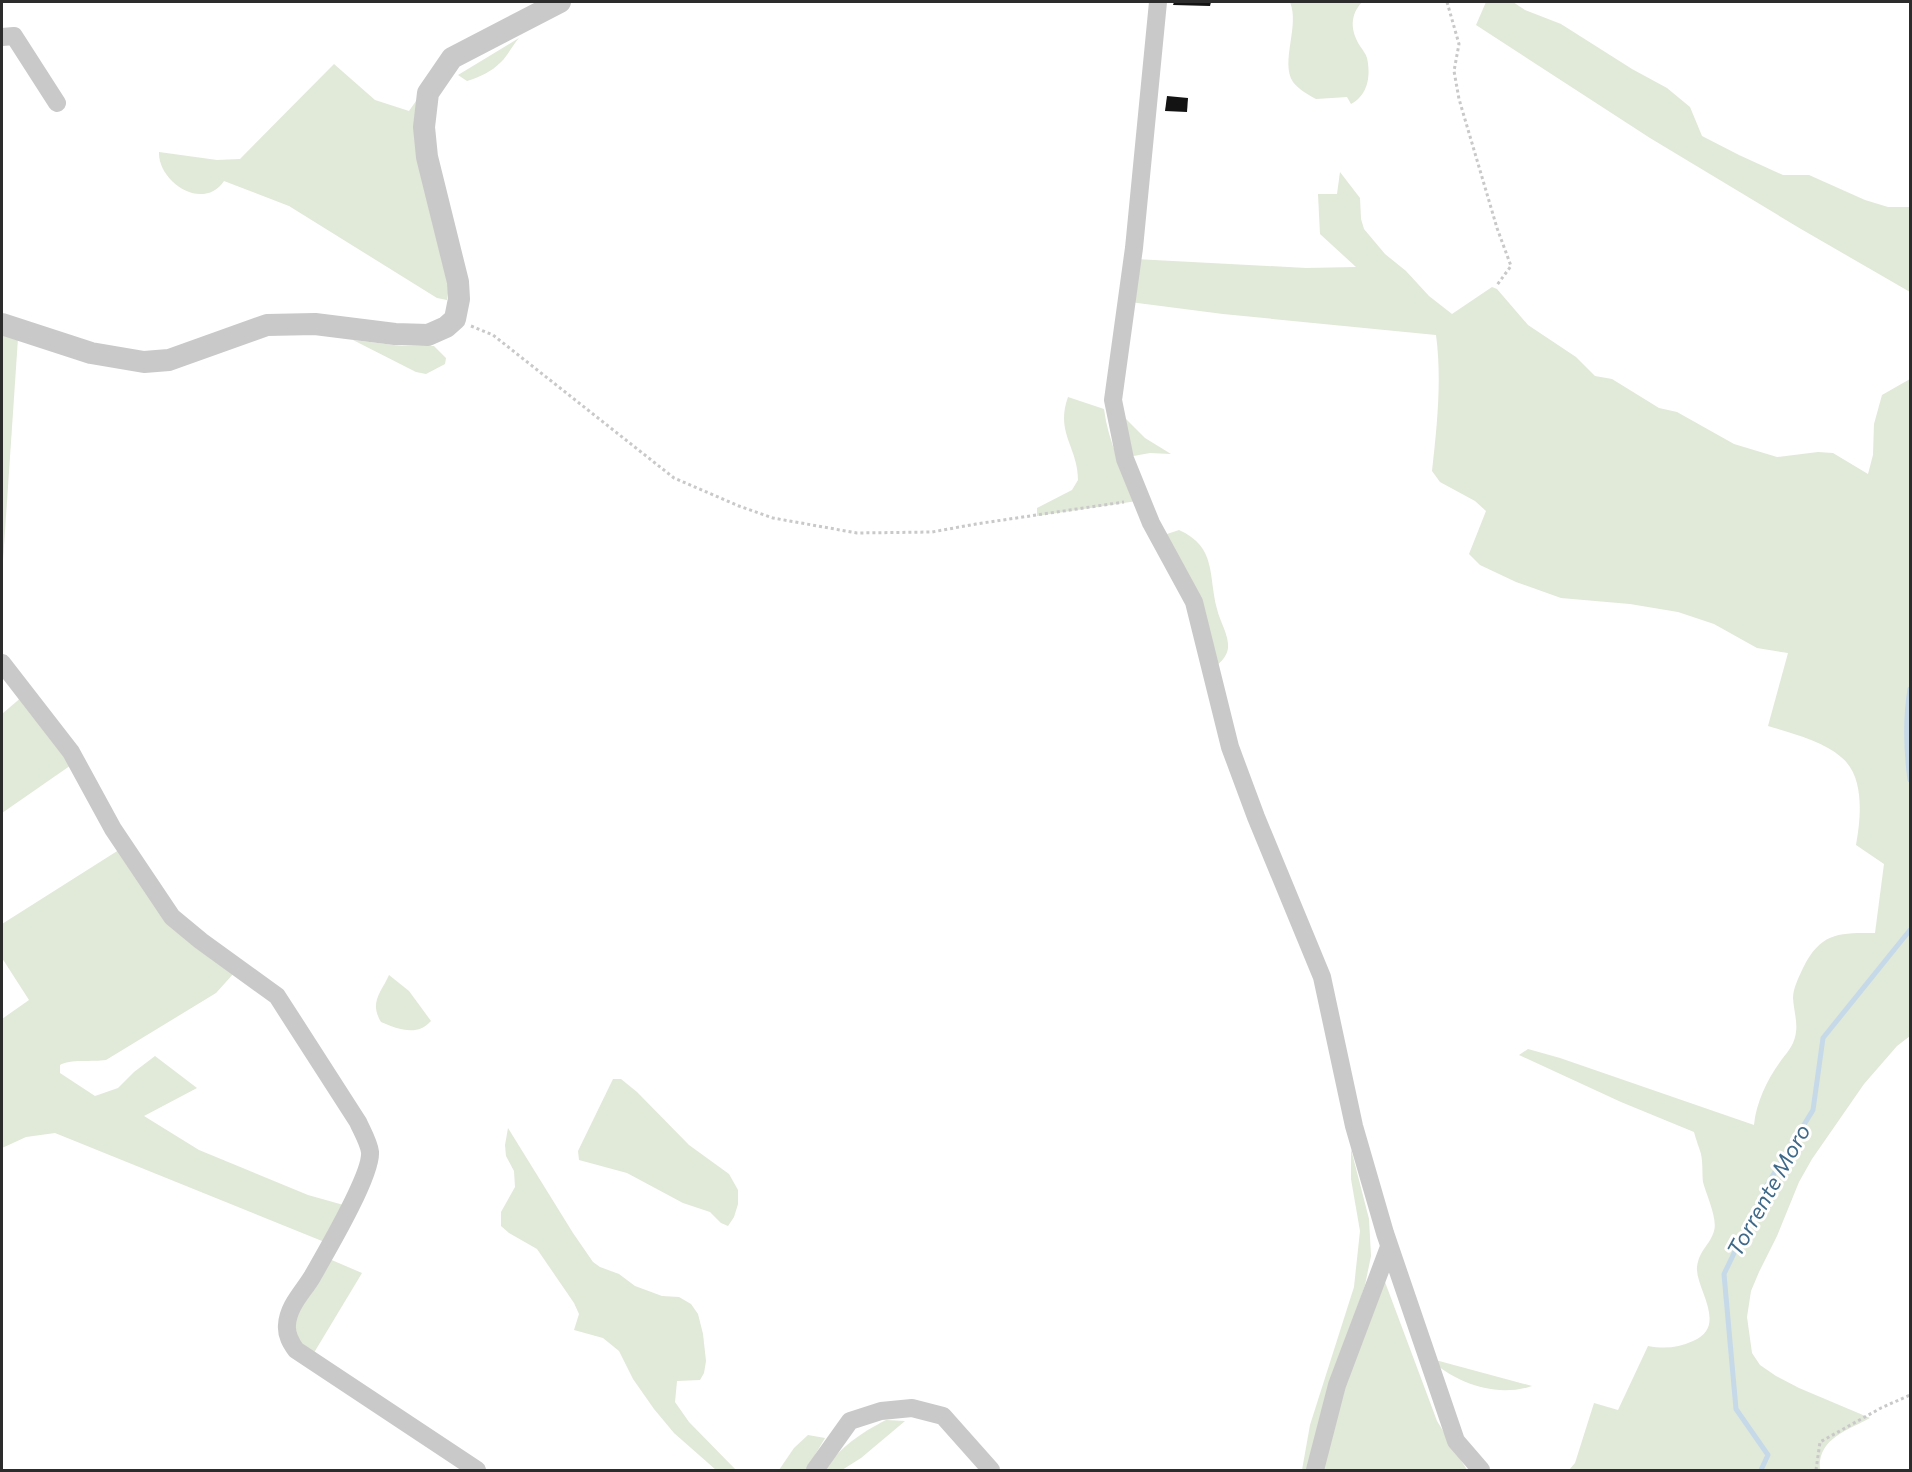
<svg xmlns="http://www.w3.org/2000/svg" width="1912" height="1472" viewBox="0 0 1912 1472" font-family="Commissioner,sans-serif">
<rect width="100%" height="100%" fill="#fff"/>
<g fill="#e1e9d9">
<path d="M1290,2H1362C1350,15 1350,30 1360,46C1362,49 1366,54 1367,58C1371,76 1368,95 1351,104L1347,97L1316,99C1309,95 1298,89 1293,82C1280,62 1300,26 1290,2Z"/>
<path d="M1486,2H1513L1525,10L1561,24L1632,69L1667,88L1690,107L1702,136L1739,155L1783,175H1809L1865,200L1888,207H1910V292L1801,229L1650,138L1476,25Z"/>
<path d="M519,38C512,46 508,55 501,62C491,72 480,77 467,81L458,75Z"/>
<path d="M334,64L375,100L409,111L416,101L449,286L447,300L437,298L289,206L224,181C203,212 158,182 159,152L217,160L240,159Z"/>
<path d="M1340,172L1360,198L1361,219L1364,229L1385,254L1406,271L1429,296L1452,314L1492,287L1497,289L1528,325L1576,357L1595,376L1612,379L1659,408L1677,412L1734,444L1777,457L1818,452L1833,453L1868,474L1873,455L1874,424L1882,395L1910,379V1036L1897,1046L1864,1084L1812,1159L1799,1182L1777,1236L1759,1272L1751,1291L1747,1317L1752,1353L1760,1365L1776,1376L1799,1388L1870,1418C1846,1431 1817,1439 1820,1470H1569L1575,1463L1594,1403L1618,1410L1648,1346C1664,1349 1678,1348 1693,1341C1729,1326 1695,1288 1697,1267C1699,1250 1710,1245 1714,1231C1718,1219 1706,1194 1703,1182C1702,1173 1703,1163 1701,1154C1699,1147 1696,1140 1694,1132L1621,1102L1519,1055L1528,1049L1560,1058L1754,1125C1756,1103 1767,1080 1780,1062C1784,1056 1790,1050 1793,1043C1800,1027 1794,1014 1793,998C1793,988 1799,977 1803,968C1821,932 1839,933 1875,933L1884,864L1856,845C1861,818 1865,776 1841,757C1823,741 1791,733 1768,726L1788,653L1757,648L1714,624L1678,612L1630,604L1561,598L1516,582L1480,565L1469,554L1486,511L1475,501L1440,482L1432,471C1437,427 1442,379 1436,335L1223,314L1130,302L1135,259L1306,268L1356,267L1320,234L1318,194H1337Z"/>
<path d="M2,332L18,338L2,576Z"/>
<path d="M353,340L402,346H434L446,358L445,364L426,374L416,372Z"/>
<path d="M1068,397L1104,409C1108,442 1123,471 1137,501L1037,516V508L1072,490L1078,480C1078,447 1055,433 1068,397Z"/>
<path d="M1117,410L1145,438L1171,454L1150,453L1128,457Z"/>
<path d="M1179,530C1217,547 1208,575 1217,609C1220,622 1229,635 1228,648C1227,656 1221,662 1215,667L1164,535Z"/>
<path d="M23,696L74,763L2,813V714Z"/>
<path d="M122,848L150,895L234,973L216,993L106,1060C93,1062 69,1059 60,1065V1073L95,1096L118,1088L134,1072L155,1056L197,1088L144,1116L199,1150L308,1195L347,1206L327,1243L55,1133L26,1137L2,1148V1019L29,1000L2,958V924Z"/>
<path d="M389,975L409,991L431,1021C417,1037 398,1029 381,1022C369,1002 381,993 389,975Z"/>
<path d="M613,1079H621L637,1092L689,1145L729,1174L738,1190V1204L734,1217L728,1226L721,1223L710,1212L683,1203L627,1173L579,1160L578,1151Z"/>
<path d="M508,1128L573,1233L593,1262L600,1267L619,1274L635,1286L662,1296L679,1297L691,1304L698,1314L703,1334L706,1361L704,1373L700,1380L677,1381L675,1402L689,1422L736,1470H716L674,1433L654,1409L633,1379L619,1351L603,1338L574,1330L579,1314L574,1303L537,1249L509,1233L501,1226V1212L515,1187L514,1171L506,1156L505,1145Z"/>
<path d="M1351,1149L1369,1219L1371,1256L1365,1285L1326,1397L1308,1470H1302L1310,1425L1354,1287L1360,1231L1351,1179Z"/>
<path d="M327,1258L362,1273L312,1356L292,1333L297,1306Z"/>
<path d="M1382,1274L1437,1421L1467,1470H1319L1331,1429Z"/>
<path d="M1428,1358L1532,1386C1495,1398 1456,1383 1428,1358Z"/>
<path d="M886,1420L905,1421L861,1458L842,1470H824C842,1446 859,1434 886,1420Z"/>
<path d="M808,1435L825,1438L806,1470H779L794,1448Z"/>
</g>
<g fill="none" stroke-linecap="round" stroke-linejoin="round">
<g stroke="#c6d9e8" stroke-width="5">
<path d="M1910,689C1905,720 1906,750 1910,780"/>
<path d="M1761,1470L1768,1455L1736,1409L1724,1274L1767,1185L1813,1110L1823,1038L1910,930"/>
</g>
</g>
<g fill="#131313">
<path d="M1174,2H1211L1210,6L1173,5Z"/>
<path d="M1167,96L1188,98L1187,112L1165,111Z"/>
</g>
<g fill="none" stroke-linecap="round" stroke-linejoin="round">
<g stroke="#c9c9c9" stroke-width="3" stroke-dasharray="3 3" stroke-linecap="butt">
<path d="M1447,2L1459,44L1454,71L1459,99L1497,228L1511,266L1497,285"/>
<path d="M471,326L493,335L674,478L739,506L773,518L857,533L932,532L976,524L1124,502"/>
<path d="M1816,1470L1820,1442L1881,1408L1910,1395"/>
</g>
<g stroke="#c9c9c9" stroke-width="18">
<path d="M1158,2L1134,248L1113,400L1125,459L1151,523L1194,602L1230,747L1256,817L1322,977L1354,1126L1385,1233L1456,1441L1481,1470"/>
<path d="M2,37L14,36L57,103"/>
<path d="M2,663L71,752L113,829L172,917L201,941L277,996L358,1122C362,1131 369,1143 370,1152C372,1175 325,1254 312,1277C303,1292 288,1306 287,1325C286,1335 291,1343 296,1350L477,1470"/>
<path d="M815,1470L850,1421L881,1411L912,1408L943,1416L991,1470"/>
<path d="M1315,1470L1337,1385L1389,1247"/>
</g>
<path stroke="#c9c9c9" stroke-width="22" d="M2,324L91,353L144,362L169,360L267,325L315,324L395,334L428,335L446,327L455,319L459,299L458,282L427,157L424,127L428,93L452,58L560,2"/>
</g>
<g text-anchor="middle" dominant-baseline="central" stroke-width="6" stroke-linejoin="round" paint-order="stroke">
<g font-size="22" font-style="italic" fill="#3f6988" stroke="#fff">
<text transform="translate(1768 1190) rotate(-61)">Torrente Moro</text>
</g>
</g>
<rect width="1912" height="1472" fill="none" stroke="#2c2c2c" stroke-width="6"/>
</svg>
